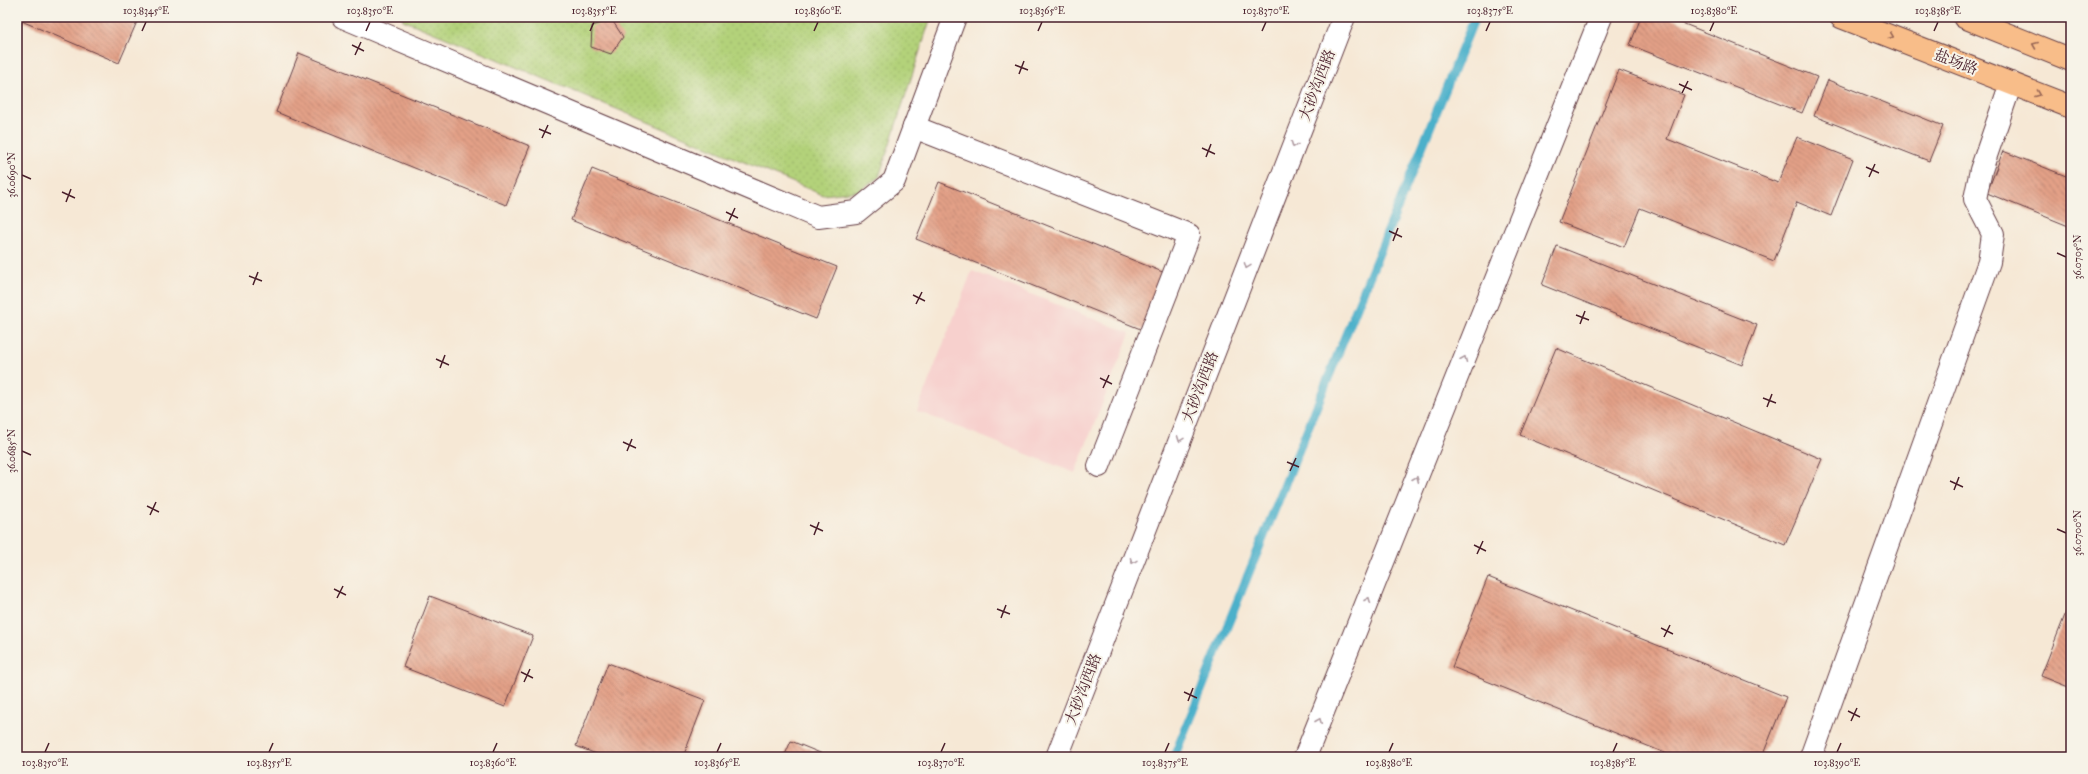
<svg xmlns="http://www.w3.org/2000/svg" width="2088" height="774" viewBox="0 0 2088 774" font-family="'IM FELL Great Primer','Noto Serif SC',serif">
<defs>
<pattern id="grass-dots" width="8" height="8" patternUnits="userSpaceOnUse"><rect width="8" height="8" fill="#b3d27a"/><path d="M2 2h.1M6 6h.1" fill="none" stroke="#9bb46a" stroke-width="1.8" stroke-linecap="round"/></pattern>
<pattern id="building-back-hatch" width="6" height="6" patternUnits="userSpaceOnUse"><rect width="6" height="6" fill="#e3a087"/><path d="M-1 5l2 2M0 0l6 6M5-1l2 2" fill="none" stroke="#ba826f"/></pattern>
</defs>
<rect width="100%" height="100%" fill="#f7f3e8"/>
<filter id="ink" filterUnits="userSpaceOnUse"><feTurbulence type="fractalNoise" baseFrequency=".025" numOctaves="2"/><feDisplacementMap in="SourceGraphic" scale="8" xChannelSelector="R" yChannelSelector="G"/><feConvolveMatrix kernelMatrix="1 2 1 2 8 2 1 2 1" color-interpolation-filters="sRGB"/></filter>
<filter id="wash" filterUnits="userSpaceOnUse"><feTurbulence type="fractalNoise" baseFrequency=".012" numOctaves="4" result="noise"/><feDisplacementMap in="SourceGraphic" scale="16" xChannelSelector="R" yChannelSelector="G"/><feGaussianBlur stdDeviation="0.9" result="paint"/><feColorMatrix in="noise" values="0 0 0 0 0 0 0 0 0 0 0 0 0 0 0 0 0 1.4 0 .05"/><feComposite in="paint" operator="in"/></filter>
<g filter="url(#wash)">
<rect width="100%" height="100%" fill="#f6e8d5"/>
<path fill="#f7d0cd" d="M972,271L1130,333L1075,473L917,411Z"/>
<path fill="url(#grass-dots)" stroke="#7e7852" d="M402,17H931L879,177L858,191L823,195L403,20Z"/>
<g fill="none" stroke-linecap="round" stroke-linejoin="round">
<path stroke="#4bb0ca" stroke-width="9" d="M1174,757L1475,17"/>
</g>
<g id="blocks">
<g fill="url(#building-back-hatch)">
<path d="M17,17H139L119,63L17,19Z"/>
<path d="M1641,17H1667L1817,77L1802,113L1630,45Z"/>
<path d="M612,20L623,37L611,54L591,47L592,26Z"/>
<path d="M299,53L530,146L506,205L276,112Z"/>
<path d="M1619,70L1684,95L1667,139L1778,183L1797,137L1853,159L1831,216L1797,202L1774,261L1640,208L1624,247L1559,222Z"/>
<path d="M1828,80L1943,126L1929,161L1814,116Z"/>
<path d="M2003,151L2071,178V227L1987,193Z"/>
<path d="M592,169L837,267L816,319L571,220Z"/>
<path d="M939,182L1165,273L1143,330L916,239Z"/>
<path d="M1557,246L1757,325L1742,365L1542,285Z"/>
<path d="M1556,348L1822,459L1785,545L1520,435Z"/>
<path d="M1488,577L1786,697L1762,757H1675L1452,667Z"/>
<path d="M430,596L533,636L505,707L403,667Z"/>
<path d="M2071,600V688L2041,676Z"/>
<path d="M608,663L705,700L683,757H604L576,746Z"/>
<path d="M791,741L830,757H784Z"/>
</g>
</g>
</g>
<g filter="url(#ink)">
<use href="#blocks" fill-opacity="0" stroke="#643d44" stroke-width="1"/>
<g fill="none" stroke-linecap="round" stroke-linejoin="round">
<g stroke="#643d44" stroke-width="24">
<g id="minor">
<path d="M343,17L818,217L856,212L894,181L955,17"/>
<path d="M914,127L1189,235L1099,466"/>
<path d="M1057,757L1344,17"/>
<path d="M1305,757L1601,17"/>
<path d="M1811,757L1989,262L1993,234L1975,199L1981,170L2011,83"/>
</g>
</g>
<g stroke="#643d44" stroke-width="24">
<g id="major">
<path d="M1841,17L2071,107"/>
<path d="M1964,17L2071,60"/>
</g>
</g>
<use href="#minor" stroke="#fff" stroke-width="22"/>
<use href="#major" stroke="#f8bd89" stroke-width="22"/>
</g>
<defs><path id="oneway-chevron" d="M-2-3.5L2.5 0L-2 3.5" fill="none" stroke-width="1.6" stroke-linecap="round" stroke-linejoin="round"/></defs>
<g stroke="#986655">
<use href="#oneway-chevron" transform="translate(1891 36) rotate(21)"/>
<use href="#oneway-chevron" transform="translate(2035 45) rotate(-158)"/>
<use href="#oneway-chevron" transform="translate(2038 94) rotate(21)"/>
</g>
<g stroke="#ae9aa0">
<use href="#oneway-chevron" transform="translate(1294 145) rotate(111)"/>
<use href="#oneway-chevron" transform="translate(1247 266) rotate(111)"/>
<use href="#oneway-chevron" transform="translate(1464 359) rotate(-68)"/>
<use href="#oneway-chevron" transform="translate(1180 439) rotate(111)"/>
<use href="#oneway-chevron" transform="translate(1416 479) rotate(-68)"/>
<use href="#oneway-chevron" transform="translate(1133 561) rotate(111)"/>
<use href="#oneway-chevron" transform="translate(1368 600) rotate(-68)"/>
<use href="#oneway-chevron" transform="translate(1319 721) rotate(-68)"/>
</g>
</g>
<path fill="none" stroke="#4a1f2b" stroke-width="1.5" d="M142,31L146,22M366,31L370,22M590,31L594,22M814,31L818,22M1038,31L1042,22M1262,31L1266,22M1486,31L1490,22M1710,31L1714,22M1934,31L1938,22M352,45L364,51M355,55L361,42M1015,65L1028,70M1019,74L1024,61M1679,84L1692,90M1682,93L1688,81M539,129L551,134M542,138L548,125M1202,148L1215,154M1206,157L1211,144M1866,167L1879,173M22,175L31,179M1869,177L1875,164M62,192L75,198M66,202L71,189M726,212L738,218M729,221L735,208M1389,231L1402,237M1393,241L1398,228M2057,253L2066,257M249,276L262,281M253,285L258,272M913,295L925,301M916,304L922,292M1576,315L1589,320M1580,324L1585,311M436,359L449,365M440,368L445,355M1100,378L1112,384M1103,388L1109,375M1763,398L1776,403M1767,407L1772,394M623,442L636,448M22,451L31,455M627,451L632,439M1287,462L1299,467M1290,471L1296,458M1950,481L1963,487M1954,490L1959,477M147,506L159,512M150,515L156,502M810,525L823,531M2057,529L2066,533M814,535L819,522M1474,545L1486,551M1477,554L1483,541M334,589L346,595M337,598L343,586M997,609L1010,614M1001,618L1006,605M1661,628L1673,634M1664,637L1670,625M521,672L533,678M524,682L530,669M1184,692L1197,698M1188,701L1193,688M1848,711L1860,717M1851,721L1857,708M45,752L49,743M269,752L273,743M493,752L497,743M717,752L721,743M941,752L945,743M1165,752L1169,743M1389,752L1393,743M1613,752L1617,743M1837,752L1841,743"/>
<g text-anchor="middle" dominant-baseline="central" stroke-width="4" stroke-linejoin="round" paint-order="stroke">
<g font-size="15" fill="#4a1f2b" stroke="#f7f3e8">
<text transform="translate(1956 62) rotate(21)">盐场路</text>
<text transform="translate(1317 85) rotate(-69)">大砂沟西路</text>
<text transform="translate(1200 387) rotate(-69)">大砂沟西路</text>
<text transform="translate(1083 689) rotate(-69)">大砂沟西路</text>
</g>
</g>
<rect width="2088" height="774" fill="none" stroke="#f7f3e8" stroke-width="44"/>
<rect x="22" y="22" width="2044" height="730" fill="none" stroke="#4a1f2b" stroke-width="1.5"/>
<g font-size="10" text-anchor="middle" fill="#4a1f2b">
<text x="146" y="14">103.8345°E</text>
<text x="370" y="14">103.8350°E</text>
<text x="594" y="14">103.8355°E</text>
<text x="818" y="14">103.8360°E</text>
<text x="1042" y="14">103.8365°E</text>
<text x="1266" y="14">103.8370°E</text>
<text x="1490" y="14">103.8375°E</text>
<text x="1714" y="14">103.8380°E</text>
<text x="1938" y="14">103.8385°E</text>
<text transform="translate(11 175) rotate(-90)" y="4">36.0690°N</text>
<text transform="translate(2077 257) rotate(-90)" y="4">36.0705°N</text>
<text transform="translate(11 451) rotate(-90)" y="4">36.0685°N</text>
<text transform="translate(2077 533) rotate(-90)" y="4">36.0700°N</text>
<text x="45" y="766">103.8350°E</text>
<text x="269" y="766">103.8355°E</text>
<text x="493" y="766">103.8360°E</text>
<text x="717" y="766">103.8365°E</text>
<text x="941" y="766">103.8370°E</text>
<text x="1165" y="766">103.8375°E</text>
<text x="1389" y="766">103.8380°E</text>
<text x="1613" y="766">103.8385°E</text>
<text x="1837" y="766">103.8390°E</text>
</g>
</svg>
